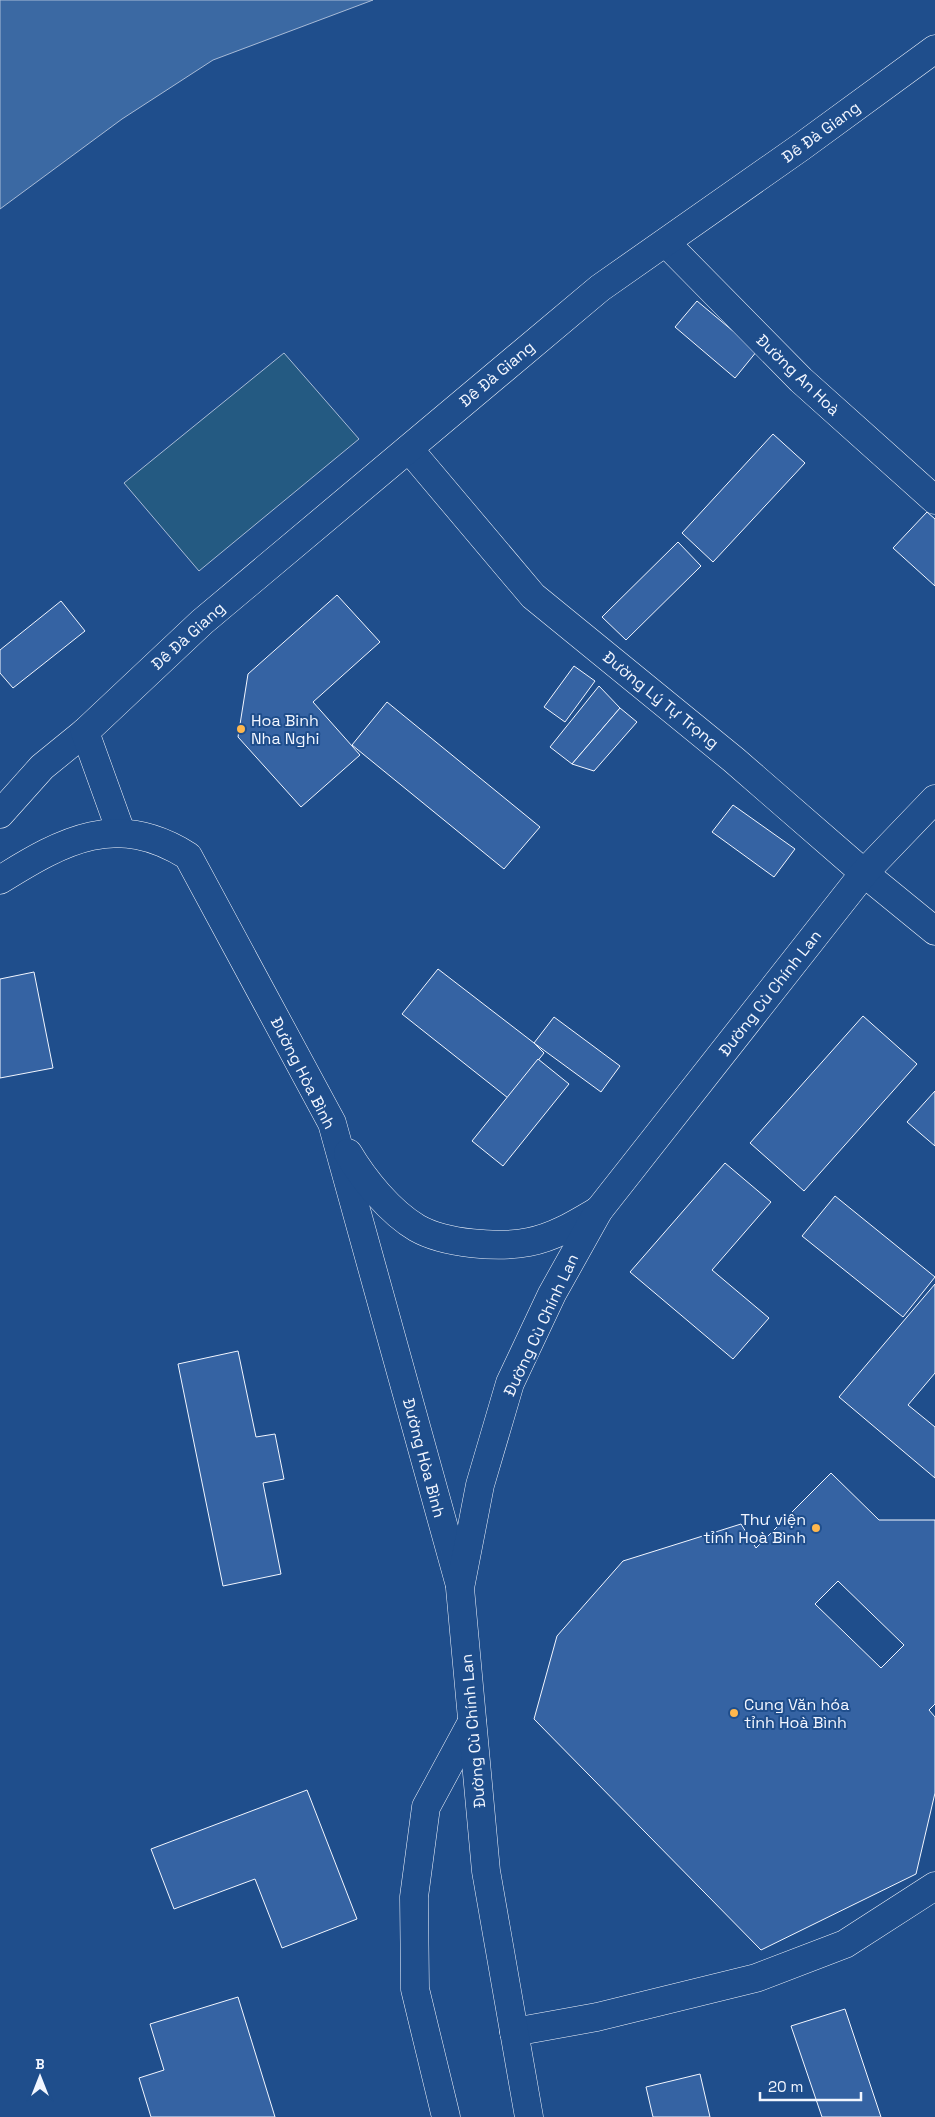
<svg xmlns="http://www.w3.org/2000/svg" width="935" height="2117" viewBox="0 0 935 2117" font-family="'Space Grotesk',sans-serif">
<rect width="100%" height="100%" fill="#1f4e8c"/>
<path fill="#245a82" stroke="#a8bbd7" d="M284,353L359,439L199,571L124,483Z"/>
<path fill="#3b69a3" stroke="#a8bbd7" d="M0,0H373L213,60L122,119L0,209Z"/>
<g fill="#3563a3" stroke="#f2f6ff" fill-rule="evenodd">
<path d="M697,301L757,351L735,378L675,327Z"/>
<path d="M773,434L805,463L713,562L682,533Z"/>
<path d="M927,512L935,519V586L893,548Z"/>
<path d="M678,542L701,566L626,640L602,617Z"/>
<path d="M337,595L380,642L313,702L360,755L301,807L238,737L248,674Z"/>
<path d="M61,601L85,631L13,688L0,673V650Z"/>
<path d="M574,666L595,681L565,722L544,707Z"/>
<path d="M599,686L620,708L572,764L550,747Z"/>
<path d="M387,702L540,827L504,869L352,745Z"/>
<path d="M620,708L637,722L594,771L572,764Z"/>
<path d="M733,805L795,849L774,877L712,832Z"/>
<path d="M438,969L534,1043L544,1053L508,1098L402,1014Z"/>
<path d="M34,972L53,1068L0,1078V979Z"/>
<path d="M863,1016L917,1064L804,1191L750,1143Z"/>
<path d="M554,1017L620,1066L601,1092L534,1043Z"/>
<path d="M538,1059L569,1084L503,1166L472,1141Z"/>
<path d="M935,1091V1146L907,1122Z"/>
<path d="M725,1163L771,1202L712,1270L769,1318L733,1359L630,1272Z"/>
<path d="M835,1196L935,1277L903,1317L802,1236Z"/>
<path d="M935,1284V1373L908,1405L935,1427V1478L839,1397Z"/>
<path d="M238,1351L256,1437L275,1434L284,1479L263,1483L281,1574L223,1586L178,1364Z"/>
<path d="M831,1473L879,1520H935V1704L929,1710L935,1717V1793L916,1874L761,1950L534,1719L557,1636L623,1561L741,1524L756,1548ZM838,1581L904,1645L881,1668L815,1604Z"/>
<path d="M307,1790L357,1919L282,1948L255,1879L174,1909L151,1849Z"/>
<path d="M238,1997L275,2117H151L139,2078L164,2070L150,2024Z"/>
<path d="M845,2009L881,2117H822L791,2026Z"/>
<path d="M700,2074L710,2117H653L646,2087Z"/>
</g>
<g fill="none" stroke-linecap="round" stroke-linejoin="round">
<g stroke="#f2f6ff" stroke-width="29">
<g id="minor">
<path d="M666,243L801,380L935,500"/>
<path d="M409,449L533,596L734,760L864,873L935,931"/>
<path d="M0,814L42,767L85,732"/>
<path d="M121,832L85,732L202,622L600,288L801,147L935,49"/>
<path d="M514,2032L597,2017L756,1978L845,1944L935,1886"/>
<path d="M446,2117L415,1989L414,1897L426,1807L472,1722"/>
</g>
</g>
<g stroke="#f2f6ff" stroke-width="29">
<g id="major">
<path d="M0,880C64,840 117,811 188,856L332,1123L459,1582"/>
<path d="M348,1153C364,1180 390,1212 417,1228C445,1244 499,1248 529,1242C555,1237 577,1223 599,1210"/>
<path d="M529,2117L486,1871L460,1588L480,1485L510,1383L552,1294L599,1210L864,873L935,799"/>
</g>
</g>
<use href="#minor" stroke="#1f4e8c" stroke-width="28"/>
<use href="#major" stroke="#1f4e8c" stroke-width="28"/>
</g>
<g fill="#ffb74d" stroke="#1f4e8c" stroke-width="2">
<circle cx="241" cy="729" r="5"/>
<circle cx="816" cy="1528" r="5"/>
<circle cx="734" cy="1713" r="5"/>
</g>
<g text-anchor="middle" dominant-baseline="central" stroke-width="4" stroke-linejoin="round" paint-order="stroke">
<g font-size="16" fill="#f2f6ff" stroke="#1f4e8c">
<text transform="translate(821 132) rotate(-36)">Đê Đà Giang</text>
<text transform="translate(497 374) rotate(-40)">Đê Đà Giang</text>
<text transform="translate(798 375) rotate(44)">Đường An Hoà</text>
<text transform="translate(188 636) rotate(-42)">Đê Đà Giang</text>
<text transform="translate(661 700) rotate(39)">Đường Lý Tự Trọng</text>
<text transform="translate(770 993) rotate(-52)">Đường Cù Chính Lan</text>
<text transform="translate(303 1073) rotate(63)">Đường Hòa Bình</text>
<text transform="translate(541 1325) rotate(-65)">Đường Cù Chính Lan</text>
<text transform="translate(424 1458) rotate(75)">Đường Hòa Bình</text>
<text transform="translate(473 1731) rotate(-95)">Đường Cù Chính Lan</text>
</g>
<g font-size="16" fill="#f2f6ff" stroke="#1f4e8c" text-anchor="start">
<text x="251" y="720">Hoa Binh<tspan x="251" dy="18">Nha Nghi</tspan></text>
<text x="806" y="1519" text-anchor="end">Thư viện<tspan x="806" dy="18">tỉnh Hoà Bình</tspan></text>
<text x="744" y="1704">Cung Văn hóa<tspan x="744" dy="18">tỉnh Hoà Bình</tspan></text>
</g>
</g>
<g transform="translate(40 2077)" stroke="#1f4e8c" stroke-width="4" paint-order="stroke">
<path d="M0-4L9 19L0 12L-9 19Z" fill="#f2f6ff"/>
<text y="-8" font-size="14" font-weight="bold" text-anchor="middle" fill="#f2f6ff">B</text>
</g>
<path d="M760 2092v8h101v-8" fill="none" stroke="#f2f6ff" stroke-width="2.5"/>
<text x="768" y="2092" font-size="15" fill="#f2f6ff" stroke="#1f4e8c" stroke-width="4" paint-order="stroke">20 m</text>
</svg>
